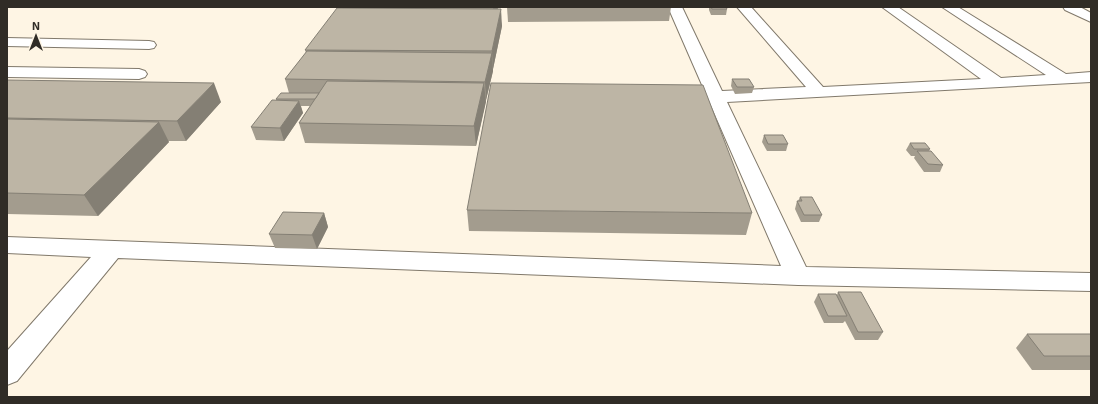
<svg xmlns="http://www.w3.org/2000/svg" width="1098" height="404" viewBox="0 0 1098 404" font-family="'Exo 2',sans-serif">
<rect width="100%" height="100%" fill="#fef5e4"/>
<g fill="none" stroke-linecap="round" stroke-linejoin="round">
<g stroke="#81796b" stroke-width="2">
<g id="minor">
<path d="M668,7H682L722,91L806,87L737,7H751L823,87L981,79L882,7H898L1001,78L1046,75L942,7H958L1066,74L1091,72V82L727,102L806,267L1091,273V291L798,285L118,258L17,381L7,385V351L91,257L7,253V237L781,266Z"/>
<path d="M1063,7H1080L1091,13V22L1065,10Z"/>
<path d="M7,38L149,41L154,42L156,45L154,48L149,49L7,46Z"/>
<path d="M7,67L139,69L145,71L147,74L145,77L139,79L7,77Z"/>
</g>
</g>
<use href="#minor" fill="#fff" fill-rule="evenodd"/>
</g>
<g fill="#a39c8e">
<path d="M343,7H498V9L502,26L493,69V71L486,100L476,146L305,143L299,123L310,106H301L303,113L284,141L256,140L251,127L276,100V99L289,93L285,79L306,53L305,50L343,8Z"/>
<path d="M507,7H671L669,21L508,22Z"/>
<path d="M709,7H726L727,9L726,15H711L709,10Z"/>
<path d="M732,79L754,87L752,93L735,94L731,86Z"/>
<path d="M7,80L221,102L186,141H168L169,142L98,216L7,214Z"/>
<path d="M764,135L788,144L786,151H767L762,142Z"/>
<path d="M910,143L930,149L929,151L943,165L940,172H924L914,158L915,156H911L906,150Z"/>
<path d="M800,197L822,215L819,222H801L795,209L797,201H798Z"/>
<path d="M467,210L752,213L746,235L469,231Z"/>
<path d="M324,213L328,227L317,249L275,248L269,234Z"/>
<path d="M838,292L883,332L878,340H855L845,321L843,323H824L814,302L818,294L837,295Z"/>
<path d="M1027,334H1091V370H1032L1016,348Z"/>
</g>
<g fill="#847f74">
<path d="M493,7H498L494,22Z"/>
<path d="M501,9L502,26L493,69L492,51Z"/>
<path d="M492,53L493,71L486,100L485,82Z"/>
<path d="M214,83L221,102L186,141L177,121Z"/>
<path d="M484,83L486,102L476,146L474,126Z"/>
<path d="M299,101L303,113L284,141L280,128Z"/>
<path d="M159,122L169,142L98,216L84,195Z"/>
<path d="M324,213L328,227L317,249L312,235Z"/>
</g>
<g fill="#bdb5a5" stroke="#847f74">
<path d="M711,7H726L727,9H712Z"/>
<path d="M337,8L501,9L492,51L305,50Z"/>
<path d="M307,51L492,53L485,82L285,79Z"/>
<path d="M732,79H749L754,87H737Z"/>
<path d="M7,80L214,83L177,121L7,118Z"/>
<path d="M327,81L484,83L474,126L299,123Z"/>
<path d="M491,83L703,85L752,213L467,210Z"/>
<path d="M281,93H319L315,99H276Z"/>
<path d="M272,100L299,101L280,128L251,127Z"/>
<path d="M7,119L159,122L84,195L7,193Z"/>
<path d="M764,135H783L788,144H768Z"/>
<path d="M910,143H925L930,149H914Z"/>
<path d="M917,151H931L943,165L928,164Z"/>
<path d="M800,197H812L822,215H804L797,201H802Z"/>
<path d="M283,212L324,213L312,235L269,234Z"/>
<path d="M838,292H861L883,332H858Z"/>
<path d="M818,294H836L847,316H828Z"/>
<path d="M1027,334H1091V356H1044Z"/>
</g>
<rect width="1098" height="404" fill="none" stroke="#302c26" stroke-width="16"/>
<g transform="translate(36 36)" stroke="#fef5e4" stroke-width="3" paint-order="stroke">
<path d="M0-3L7 15L0 10L-7 15Z" fill="#302c26"/>
<text y="-6" font-size="11" font-weight="bold" text-anchor="middle" fill="#302c26">N</text>
</g>
</svg>
